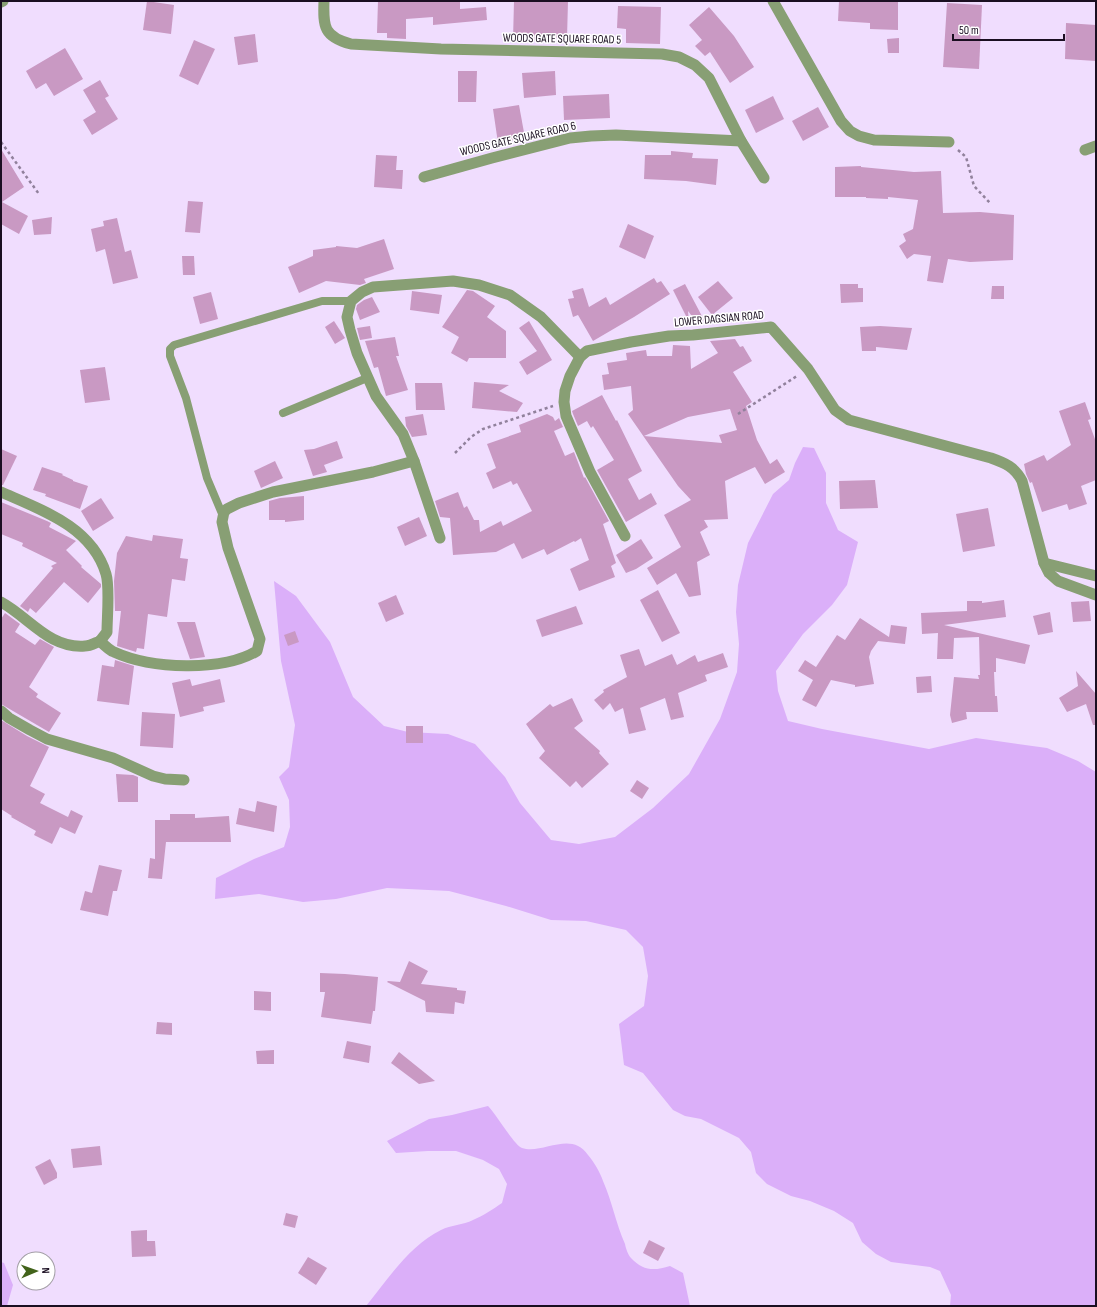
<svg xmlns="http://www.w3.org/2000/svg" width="1097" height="1307" viewBox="0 0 1097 1307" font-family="'Sofia Sans Condensed',sans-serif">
<rect width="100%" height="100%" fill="#f0ddfe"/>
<g fill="#dbaff9">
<path d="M803,447L814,448L826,473V503L838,530L858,542L847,585L832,605L803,634L776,671L778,691L788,721L822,729L929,749L976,738L1047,748L1078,761L1096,772V1306H950L951,1295L940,1271L930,1267L891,1262L876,1254L862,1242L853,1223L834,1211L810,1201L791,1196L767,1184L756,1173L751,1152L739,1138L701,1119L685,1116L673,1110L643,1073L624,1065L619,1024L644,1006L648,976L643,947L626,930L586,921L551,920L506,906L449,891L387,888L336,899L303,902L259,894L215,899L216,878L254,859L284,847L290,827L289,800L279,777L289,767L295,725L281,661L274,581L296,596L330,642L353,697L384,726L408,732L448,734L475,744L505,777L520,803L551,840L579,844L615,837L653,808L689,774L720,719L737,672L739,644L736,612L738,585L748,543L773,494L789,480L795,463Z"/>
<path d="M488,1106C496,1114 514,1145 522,1148C542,1155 571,1130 588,1155C594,1162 600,1172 603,1181C612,1201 616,1224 625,1244C626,1249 628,1255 631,1258C643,1271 654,1271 670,1266L683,1273L690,1306H366C387,1280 410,1245 441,1230C451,1225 463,1225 473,1220C483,1216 493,1209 502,1203L507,1184L499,1169L483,1160L456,1151H428L396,1153L387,1141L429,1119L452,1115Z"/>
<path d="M1,1262L4,1263L13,1285L7,1306H1Z"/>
</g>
<g fill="#c999c3" fill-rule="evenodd">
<path d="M147,1L174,5L171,34L143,30Z"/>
<path d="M378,1H460V9L486,7L487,20L433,25V17L406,19V39L387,38V33H377Z"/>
<path d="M514,1H568L567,38L537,37V41L513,40Z"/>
<path d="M839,1H898V30L870,29V23L838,21Z"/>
<path d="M947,3L982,5L979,69L943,67Z"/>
<path d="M618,6L661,7L660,44L626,43V29L617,28Z"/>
<path d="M709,7L734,36L754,67L730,83L710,52L705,56L695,46L702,40L689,25Z"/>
<path d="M1066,23L1096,25V61L1065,59Z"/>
<path d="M255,34L258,62L238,65L234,37Z"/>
<path d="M899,38V53H888L887,39Z"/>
<path d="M194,40L215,49L198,85L179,76Z"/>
<path d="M65,48L83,79L54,96L46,83L36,89L26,71Z"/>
<path d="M458,71H477L476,102H458Z"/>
<path d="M555,71L556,95L524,98L522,73Z"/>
<path d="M100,80L109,96L105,98L118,119L92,135L83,120L96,112L83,90Z"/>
<path d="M609,94L610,118L564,120L563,96Z"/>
<path d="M773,96L784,119L756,133L745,110Z"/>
<path d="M519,105L525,138L498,143L493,109Z"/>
<path d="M818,107L829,127L803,141L792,121Z"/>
<path d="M1,149L24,187L2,202L28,216L19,234L1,224Z"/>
<path d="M671,151L693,153L692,158L718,159L716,185L686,181L644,179L645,155H671Z"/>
<path d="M376,155L397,156L396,170H403L402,189L374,187Z"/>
<path d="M861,166V167L914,172L941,171L943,213L980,212L1014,215L1013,260L970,262L948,259L943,283L927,281L931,256L914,254L907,259L899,246L906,241L903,234L913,229L918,200L888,197V199L866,198V197H835V167Z"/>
<path d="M188,201L203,202L200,233L185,232Z"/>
<path d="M52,217L51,234L34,235L32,220Z"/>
<path d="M117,218L125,252L131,250L138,278L113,284L105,249L96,252L91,229L104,226L103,221Z"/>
<path d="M628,224L654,236L645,259L619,247Z"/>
<path d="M384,239L394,269L364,279L366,283L360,285L326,281L299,293L288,267L313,256V250L336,247V246L357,248Z"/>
<path d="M182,256H194L195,275H183Z"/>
<path d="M654,278L657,283L661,281L670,294L634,317L593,341L578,315L573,317L568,299L574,298L572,291L583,288L589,307L606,297L610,305Z"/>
<path d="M718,281L733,298L712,315L698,297Z"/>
<path d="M685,284L704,320L698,324L688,311L689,322L673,290Z"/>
<path d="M840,284H858V288H863V302L841,303Z"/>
<path d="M992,286H1004V299H991Z"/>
<path d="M467,290L473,291L495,306L487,317L506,331V358H469L467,362L451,353L459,337L442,327Z"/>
<path d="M412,291L442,295L439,314L410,310Z"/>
<path d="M211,292L218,319L200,324L193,297Z"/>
<path d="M372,297L380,312L360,320L356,309L357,305L364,300Z"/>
<path d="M334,321L345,338L335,344L325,327Z"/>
<path d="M529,321L552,360L527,375L519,362L537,351L519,328Z"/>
<path d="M370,326L372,338L360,340L357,328Z"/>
<path d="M880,326L912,328L907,350L876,347V351H862L860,327Z"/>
<path d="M395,337L399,356H396L408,390L386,396L378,367L374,368L365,341Z"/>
<path d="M735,339L740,347L743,346L752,361L733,372L752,402L746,406L757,440L770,464L777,459L785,472L765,484L755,467L725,481L728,519L704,520L708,527L700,532L710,555L697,562L701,595L689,597L676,573L657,585L647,568L681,547L664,515L691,500L678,486L628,414L633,410L631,386L604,390L602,375L609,374L607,363L627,360L626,353L646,350L647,356H672L673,345L690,346L691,369L718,353L710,341ZM730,409L737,430L719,435L722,443L644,436L688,417Z"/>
<path d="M105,367L110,400L85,403L80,370Z"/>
<path d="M474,382L509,385L499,391L523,403L517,412L472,408Z"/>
<path d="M415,383H442L445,410H416Z"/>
<path d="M602,395L616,421L617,420L642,471L628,479L639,500L651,493L657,504L626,522L597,470L614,460L593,426L591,428L587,421L578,426L573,414L572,411Z"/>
<path d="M1085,402L1091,419L1088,420L1096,442V480L1081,486L1087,504L1069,510L1067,504L1042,512L1032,482L1030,483L1026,474L1024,464L1044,455L1047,461L1071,445L1059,411Z"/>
<path d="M423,414L427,435L412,437L406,426L405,417Z"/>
<path d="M547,414L553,417L555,421L559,418L563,427L554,431L565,456L574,452L584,478L585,477L609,521L603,524L616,563L611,566L615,577L579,591L570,569L589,560L581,538L575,542L574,541L547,555L544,549L522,559L514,543L496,552L453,555L450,518L440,517L435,501L458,492L464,508L467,506L474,520H479L480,532L501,521L503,526L532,511L517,483L513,485L511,481L493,489L486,473L496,468L487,444L521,432L519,425Z"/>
<path d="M337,441L343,458L324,465L327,472L313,476L304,450L314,449Z"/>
<path d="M1,449L17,456L3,485H1Z"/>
<path d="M275,461L283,478L261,488L254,471Z"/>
<path d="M42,467L63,474L62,475L73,480V481L88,486L80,509L45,496L46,494L33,490Z"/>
<path d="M875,480L878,508L840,509L839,481Z"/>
<path d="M304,496V520L285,522V520H269V501L280,498Z"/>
<path d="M101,498L114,518L93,531L81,511Z"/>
<path d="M1,502L47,521L51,523L49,527L76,541L66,550L82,566L81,567L101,584V587L88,603L64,582L36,613L30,608L28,612L20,606L53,568L51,566L57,563L22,546L23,543L1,534Z"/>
<path d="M988,508L995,546L963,552L956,514Z"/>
<path d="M419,517L427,536L405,546L397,527Z"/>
<path d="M153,535L183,539L180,558L188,559L185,581L172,579L167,617L148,614L144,649L137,648L136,652L117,646L121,611H115L114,581L117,553L126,536L152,541Z"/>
<path d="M641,539L653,558L636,569L626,573L616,555Z"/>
<path d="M658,590L680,633L662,642L640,600Z"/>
<path d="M396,595L404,614L386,622L378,603Z"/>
<path d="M1004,600L1006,617L944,625L1030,645L1025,664L996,658V672H994L995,696H997L998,712H966L967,719L952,723L950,715L954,677L979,679L978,675H980L979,637L954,638L953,659H937L938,633L922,634L921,613L967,611V601H982V603Z"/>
<path d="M1089,601L1091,621L1073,622L1071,602Z"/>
<path d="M576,606L583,624L542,637L536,620Z"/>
<path d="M1050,612L1053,632L1038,635L1033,616Z"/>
<path d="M5,613L20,624L15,632L35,645L40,639L54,647L29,687L38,694L36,697L61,713L49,732L1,704V619Z"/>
<path d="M860,618L889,637L891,625L907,627L905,644L878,641L871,651L869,657L874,684L855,687V685L831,680L816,707L802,700L813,680L798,671L805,660L816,667L837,635L845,640Z"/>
<path d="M177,622H195L205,657L190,659Z"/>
<path d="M295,631L299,642L288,646L284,635Z"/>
<path d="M639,649L645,666L672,654L677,665L695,655L698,662L723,653L728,667L705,675L707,681L678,693L684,717L671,720L665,698L640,708L646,730L629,734L623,708L615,712L610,703L603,710L594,700L604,692L603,690L627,677L620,655Z"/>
<path d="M115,660L134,666L129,705L97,701L102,665L114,667Z"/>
<path d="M1076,671L1096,694V725H1093L1086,704L1067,712L1059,698L1078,686Z"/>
<path d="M931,676L932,692L917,693L916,677Z"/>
<path d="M190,679L192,686L220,679L225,702L203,707L204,711L180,717L172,683Z"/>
<path d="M572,698L583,721L574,728L600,751L599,753L609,764L582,788L576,781L570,787L539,758L545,751L526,724L550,704L553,707Z"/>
<path d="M142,712L175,714L173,748L140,746Z"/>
<path d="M1,720L27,736L49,747L30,786L45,794L40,803L68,817L71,810L83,816L75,834L60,827L52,844L34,835L36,831L11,817L12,816L1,809Z"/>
<rect x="406" y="726" width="17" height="17"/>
<path d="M116,774L133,775L138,777V802H118Z"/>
<path d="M637,780L649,788L642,799L630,791Z"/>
<path d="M257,801L277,806L274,832L236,824L239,808L255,812Z"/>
<path d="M170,814H195V818L229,816L231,842H166L162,879L148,878L150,858L155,859V820H170Z"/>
<path d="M99,865L122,870L117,891H113L108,916L80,910L85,891L92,893Z"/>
<path d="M409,961L428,971L421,984L457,988V990L466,991L464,1004L455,1002L454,1014L426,1012L425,1001L387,982L388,981L400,982Z"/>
<path d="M320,973L345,974L378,977L375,1011H373L371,1024L321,1017L325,992H320Z"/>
<path d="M254,991L271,992V1011L254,1010Z"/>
<path d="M157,1022L172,1023V1035L156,1034Z"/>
<path d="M347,1041L371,1046L369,1063L343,1058Z"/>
<path d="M274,1050V1064H257L256,1051Z"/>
<path d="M399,1052L435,1081L419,1084L391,1063Z"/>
<path d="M100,1146L102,1165L73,1168L71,1149Z"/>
<path d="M50,1159L57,1173V1178L44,1185L35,1167Z"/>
<path d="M286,1213L298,1216L295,1228L283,1225Z"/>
<path d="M147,1230V1241H155L156,1256L132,1257L131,1231Z"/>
<path d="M649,1240L665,1248L658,1261L643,1253Z"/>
<path d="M308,1257L327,1268L316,1285L298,1273Z"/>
</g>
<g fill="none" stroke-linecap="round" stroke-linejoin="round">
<g stroke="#91819c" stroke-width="2.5" stroke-dasharray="3 3" stroke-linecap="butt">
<path d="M1,142L39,194"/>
<path d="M958,150L966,157L974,186L990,203"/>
<path d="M738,414L797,376"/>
<path d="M455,453L471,437L483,429L553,406"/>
</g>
<g stroke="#889f74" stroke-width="8">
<path d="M283,413L367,378"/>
<path d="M223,516L207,478L186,398L170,356V349L174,345L322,301H351"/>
</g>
<g stroke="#889f74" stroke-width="11">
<path d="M324,1C323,27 324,37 351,44L441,49L662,54L679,57L695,65L709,78L741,141L764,178"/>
<path d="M773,1L841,121L850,131L859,136L874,140L949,142"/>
<path d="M1,2L3,1"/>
<path d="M1085,150L1096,146"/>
<path d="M424,177L492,158L570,138L591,136L616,135L741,141"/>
<path d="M1,492C42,510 92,527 106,574C110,587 107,618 107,632L100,641"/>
<path d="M625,536L590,472L566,416L564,402L565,391L570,376L580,357L587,351L631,342L669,336L693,335L771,327L808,369L835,410L849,420L991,458C1005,463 1015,467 1022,481L1044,563L1049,573L1058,581L1096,595"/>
<path d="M440,538L414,461L403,434L376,396L357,353L350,330L347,317L351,301L362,292L373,287L453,281L479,285L510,295L541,317L580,357"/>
<path d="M1044,563L1096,576"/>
<path d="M1,602C29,617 49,649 85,646C90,646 95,643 100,641"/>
<path d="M100,641C104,645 109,650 114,652C151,669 222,672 257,651L260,639L228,548L222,522L224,512L227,509L239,503L273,492L373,472L414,461"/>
<path d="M1,711L9,718L30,730L47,739L113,758L153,776L165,779L184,780"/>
</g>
</g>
<g text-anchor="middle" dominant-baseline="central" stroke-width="3" stroke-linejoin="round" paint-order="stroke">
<g font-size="12" fill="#1a0e21" stroke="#fff">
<text transform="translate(562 39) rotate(1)">WOODS GATE SQUARE ROAD 5</text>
<text transform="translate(518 139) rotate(-13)">WOODS GATE SQUARE ROAD 6</text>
<text transform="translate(719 319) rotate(-5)">LOWER DAGSIAN ROAD</text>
</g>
</g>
<rect width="1097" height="1307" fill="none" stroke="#1a0e21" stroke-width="4"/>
<g transform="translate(36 1271) rotate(88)"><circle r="19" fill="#ffffff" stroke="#a39fa6"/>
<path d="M0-3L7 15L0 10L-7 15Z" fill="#42631a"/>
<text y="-6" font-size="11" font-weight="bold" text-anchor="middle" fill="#1a0e21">N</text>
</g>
<path d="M953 34v6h111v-6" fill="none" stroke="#1a0e21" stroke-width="2"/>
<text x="959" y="34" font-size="12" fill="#1a0e21" stroke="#ffffff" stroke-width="3" paint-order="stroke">50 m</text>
</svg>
